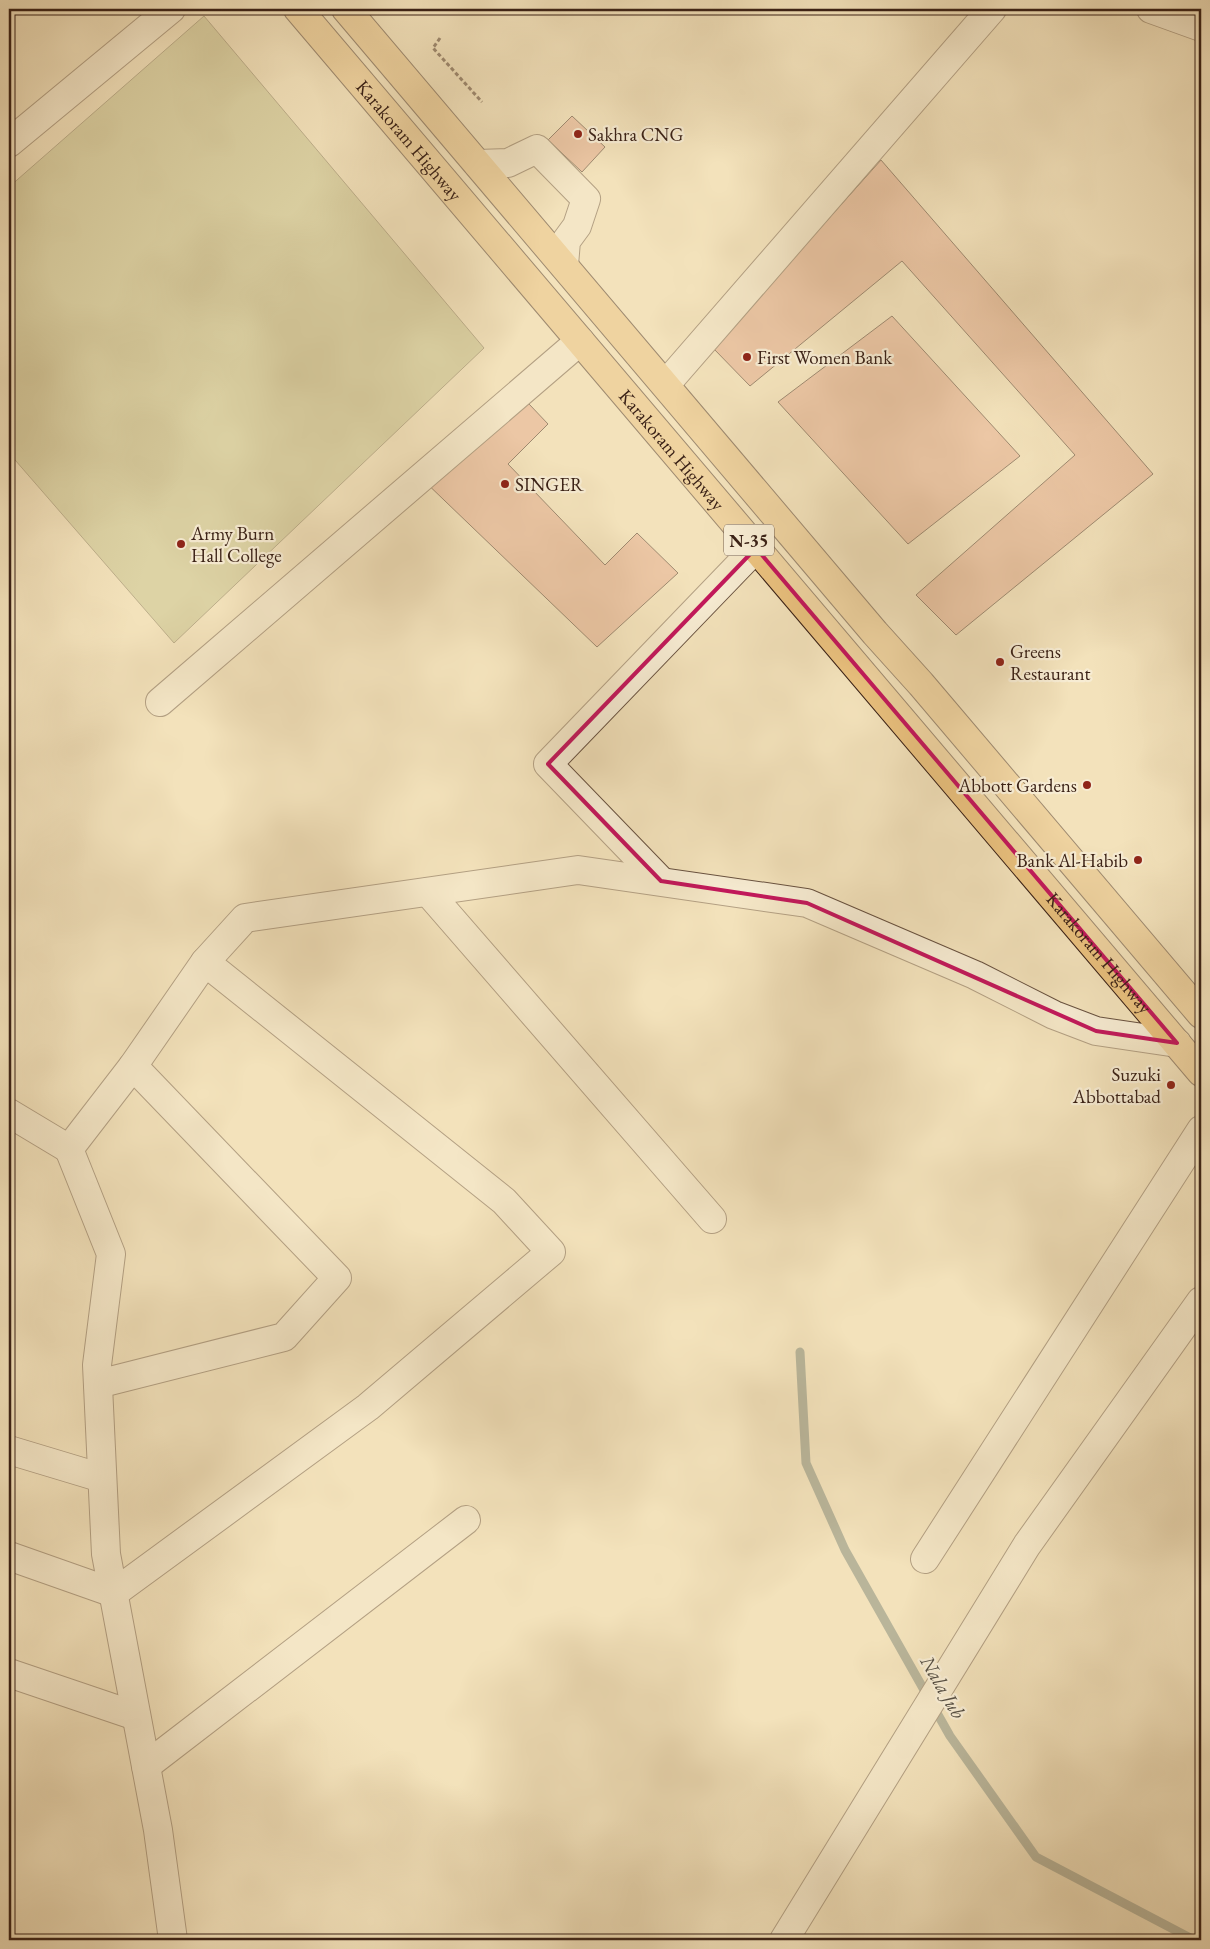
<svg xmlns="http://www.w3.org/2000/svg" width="1210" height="1949" viewBox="0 0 1210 1949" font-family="'EB Garamond',serif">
<rect width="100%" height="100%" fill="#f3e2bb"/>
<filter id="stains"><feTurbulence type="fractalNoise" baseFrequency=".004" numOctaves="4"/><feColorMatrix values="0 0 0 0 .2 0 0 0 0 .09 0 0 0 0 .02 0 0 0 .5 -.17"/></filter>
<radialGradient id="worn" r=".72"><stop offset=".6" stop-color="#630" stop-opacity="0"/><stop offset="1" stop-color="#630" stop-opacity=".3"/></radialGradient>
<path fill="#c3c18b" stroke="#7e7150" d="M204,16L484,348L174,643L9,453V187Z"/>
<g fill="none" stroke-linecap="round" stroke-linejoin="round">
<path stroke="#747f72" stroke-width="9" d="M800,1352L806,1463L845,1550L950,1736L1036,1857L1194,1940"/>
</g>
<g fill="#e5a789" stroke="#3a2116">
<path d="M572,116L605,147L582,172L548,140Z"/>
<path d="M881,160L1153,474L956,635L916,595L1075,455L902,261L750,386L713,348Z"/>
<path d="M892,316L1020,456L908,544L778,402Z"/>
<path d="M511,385L548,424L508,464L605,565L637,533L678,573L597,647L419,476Z"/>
</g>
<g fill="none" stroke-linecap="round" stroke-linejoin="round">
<g stroke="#68513f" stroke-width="30">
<g id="minor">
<path d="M1151,9L1201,27"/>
<path d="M9,143L171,9"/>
<path d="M478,164L508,163L537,149L586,199L577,226L566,241L564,265"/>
<path d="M666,384L992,9"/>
<path d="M160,702L580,341"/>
<path d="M661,881L548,764L756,548"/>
<path d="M428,892L712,1219"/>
<path d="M9,1113L69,1149"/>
<path d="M98,1384L284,1337L337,1278L133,1066"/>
<path d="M9,1450L102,1478"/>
<path d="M9,1556L114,1593L368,1407L551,1252L504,1201L205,962"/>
<path d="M925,1559L1201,1130"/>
<path d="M9,1673L136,1716"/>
<path d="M146,1766L466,1520"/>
<path d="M173,1940L158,1830L106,1554L97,1365L111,1254L69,1149L133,1066L205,962L245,918L578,870L807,903L975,975L1054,1015L1096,1031L1177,1043"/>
<path d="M784,1940L1027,1545L1201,1301"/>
</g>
</g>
<g stroke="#3a2116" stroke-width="30">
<g id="highway">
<path id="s1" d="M298,9L1201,1072"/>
<path d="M346,9L875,633L921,684L1201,1014"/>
</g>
</g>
<path stroke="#3a2116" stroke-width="3" stroke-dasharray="4 2.5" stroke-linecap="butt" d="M440,38L433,48L482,102"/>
<use href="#minor" stroke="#f7ecd3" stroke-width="28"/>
<use href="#highway" stroke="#eac17e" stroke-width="28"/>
</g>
<path d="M0 0H1210V1949H0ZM756,548L1177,1043L1096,1031L807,903L661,881L548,764Z" fill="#f3e2bb" fill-opacity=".55" fill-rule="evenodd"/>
<path fill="none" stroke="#c2185b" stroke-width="4" stroke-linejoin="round" d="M756,548L1177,1043L1096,1031L807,903L661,881L548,764Z"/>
<g fill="#8f2418" stroke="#f7ecd3" stroke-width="2">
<circle cx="578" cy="134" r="5"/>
<circle cx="747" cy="357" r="5"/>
<circle cx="505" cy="484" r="5"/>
<circle cx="181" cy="544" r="5"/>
<circle cx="1000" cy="662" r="5"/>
<circle cx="1087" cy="785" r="5"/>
<circle cx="1138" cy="860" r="5"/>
<circle cx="1171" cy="1085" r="5"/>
</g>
<g text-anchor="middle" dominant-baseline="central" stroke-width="4.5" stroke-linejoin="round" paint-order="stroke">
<rect fill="#f7ecd3" stroke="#735e4f" stroke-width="1" x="724" y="524.5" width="50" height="31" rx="4"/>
<g font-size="18" font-weight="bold" fill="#3a2116">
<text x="749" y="540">N-35</text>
</g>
<g font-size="19" fill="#3a2116" stroke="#f7ecd3" text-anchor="start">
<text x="588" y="134">Sakhra CNG</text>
<text x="757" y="357">First Women Bank</text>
<text x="515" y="484">SINGER</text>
<text x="191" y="533">Army Burn<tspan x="191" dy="22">Hall College</tspan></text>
<text x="1010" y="651">Greens<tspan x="1010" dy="22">Restaurant</tspan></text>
<text x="1077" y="785" text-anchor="end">Abbott Gardens</text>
<text x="1128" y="860" text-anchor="end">Bank Al-Habib</text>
<text x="1161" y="1074" text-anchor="end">Suzuki<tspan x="1161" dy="22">Abbottabad</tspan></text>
</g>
<g font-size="19" fill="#3a2116" stroke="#f7ecd3">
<text stroke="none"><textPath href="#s1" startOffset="172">Karakoram Highway</textPath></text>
<text stroke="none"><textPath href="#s1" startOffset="578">Karakoram Highway</textPath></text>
<text stroke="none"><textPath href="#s1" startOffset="1238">Karakoram Highway</textPath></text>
</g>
<g font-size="20" font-style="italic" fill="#575044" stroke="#f7ecd3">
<text transform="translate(943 1687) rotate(60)">Nala Jub</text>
</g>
</g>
<rect width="1210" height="1949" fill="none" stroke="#f3e2bb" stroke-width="30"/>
<rect x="10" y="10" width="1190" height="1929" fill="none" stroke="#3a2116" stroke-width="2.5"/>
<rect x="15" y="15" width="1180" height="1919" fill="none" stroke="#3a2116"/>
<rect width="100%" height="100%" filter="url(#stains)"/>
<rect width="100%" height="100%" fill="url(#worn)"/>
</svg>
